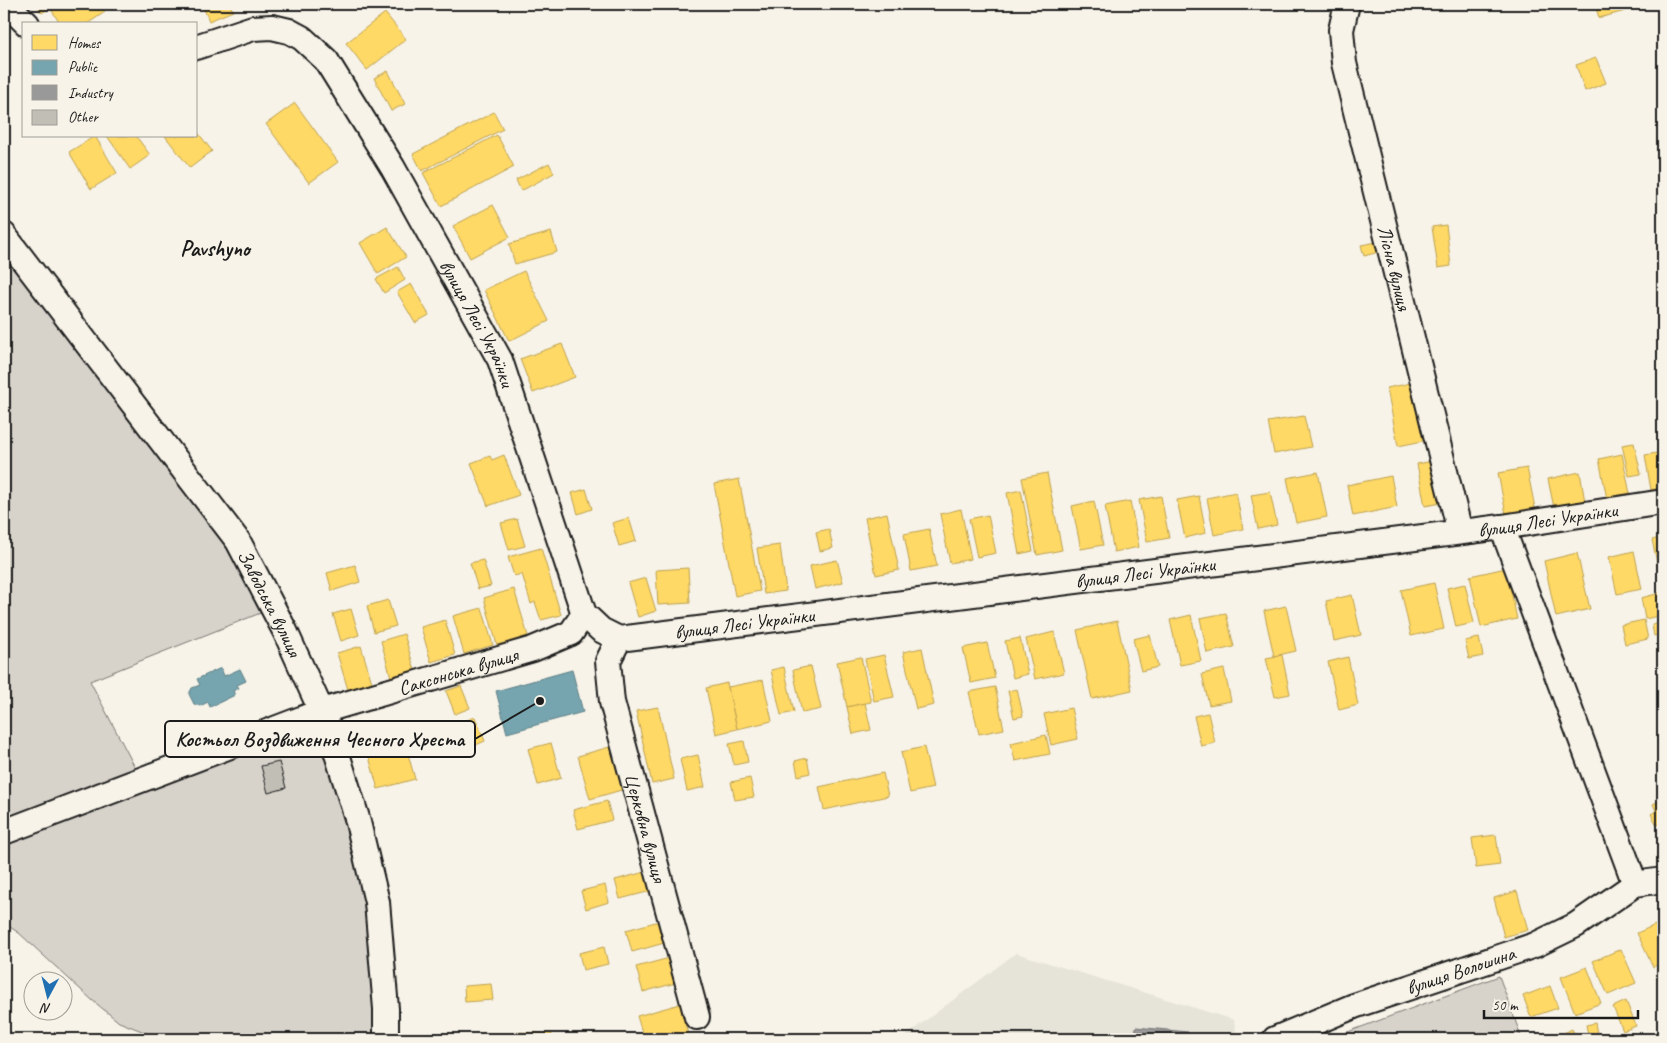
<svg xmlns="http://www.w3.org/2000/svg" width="1667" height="1043" viewBox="0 0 1667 1043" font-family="Caveat,sans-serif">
<rect width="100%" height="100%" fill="#f7f3e8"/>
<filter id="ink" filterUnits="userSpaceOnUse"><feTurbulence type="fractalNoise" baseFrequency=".02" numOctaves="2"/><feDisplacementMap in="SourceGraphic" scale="10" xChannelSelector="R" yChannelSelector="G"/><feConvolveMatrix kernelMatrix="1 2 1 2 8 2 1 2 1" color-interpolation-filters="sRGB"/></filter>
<g filter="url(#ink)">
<path fill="#e6e3d9" d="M1016,953L1234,1020L1237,1039H901Z"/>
<g fill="#d7d3cb" stroke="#7a7874">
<path d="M4,235L273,608L90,681L141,779L322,711L357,818L386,1039H180L152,1035L119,1022L92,1000L19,933L4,923Z"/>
<path d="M1499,976L1522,1039H1329Z"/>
</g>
<g fill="#ffd966" stroke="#bba050">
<path d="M36,4H73L74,6L78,4H99L105,12L87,24H60L50,7L42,13Z"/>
<path d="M202,4H230L233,11L209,21Z"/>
<path d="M1595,4H1627L1629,10L1599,18Z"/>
<path d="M385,13L406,39L367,70L346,43Z"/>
<path d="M1596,58L1606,83L1585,91L1576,65Z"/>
<path d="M388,71L405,104L391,111L374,78Z"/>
<path d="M295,103L338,162L309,183L266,124Z"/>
<path d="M494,112L503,129L422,171L413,154Z"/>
<path d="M196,130L212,151L190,168L165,136H196Z"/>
<path d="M497,135L514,167L441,206L423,173Z"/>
<path d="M95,136L117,173L91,189L69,152Z"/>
<path d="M107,136H136L150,155L130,169Z"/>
<path d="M549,163L554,173L521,191L516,180Z"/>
<path d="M493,205L510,237L470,258L453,226Z"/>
<path d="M1446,225L1451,266L1438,268L1432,227Z"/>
<path d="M387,227L406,257L378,274L360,243Z"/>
<path d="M551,232L557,252L515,264L509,244Z"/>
<path d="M1377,242L1379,252L1364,256L1361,245Z"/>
<path d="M398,267L405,280L384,293L376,279Z"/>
<path d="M524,271L549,321L509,341L484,290Z"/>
<path d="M411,284L429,315L415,323L397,292Z"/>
<path d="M562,344L575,377L533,393L520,359Z"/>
<path d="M1411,383L1423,441L1398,446L1387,388Z"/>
<path d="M1304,416L1311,447L1274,454L1268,422Z"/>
<path d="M1634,443L1641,474L1629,476L1622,445Z"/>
<path d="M1663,452V487L1651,490L1645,455Z"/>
<path d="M1622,454L1630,494L1607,499L1599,459Z"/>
<path d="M504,455L519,495L488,506L471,463L490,456L492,460Z"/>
<path d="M1438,460L1446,502L1425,506L1417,464Z"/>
<path d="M1527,468L1535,508L1506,514L1498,473Z"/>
<path d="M1318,472L1327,517L1296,523L1287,478Z"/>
<path d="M1580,472L1585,502L1554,508L1548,479Z"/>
<path d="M1047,473L1062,550L1037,555L1022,478Z"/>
<path d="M1391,476L1397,507L1353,516L1347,485Z"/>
<path d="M739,479L760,591L735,596L714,484Z"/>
<path d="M586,489L592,509L578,514L572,493Z"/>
<path d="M1021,490L1033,551L1019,554L1007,493Z"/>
<path d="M1236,492L1243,529L1214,535L1207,498Z"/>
<path d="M1270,492L1277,525L1258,529L1251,495Z"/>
<path d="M1161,496L1169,538L1147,542L1139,500Z"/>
<path d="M1199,496L1206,533L1185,538L1177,500Z"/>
<path d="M1094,501L1103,545L1081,549L1072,506Z"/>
<path d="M1130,501L1139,547L1114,552L1105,506Z"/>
<path d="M961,509L971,559L950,563L940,514Z"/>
<path d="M887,513L899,570L876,575L865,518Z"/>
<path d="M988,515L996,553L977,557L969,519Z"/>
<path d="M629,518L636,541L619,546L612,523Z"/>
<path d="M517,519L525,546L509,550L501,523Z"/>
<path d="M829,529L833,548L820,551L816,532Z"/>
<path d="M929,529L937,566L911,571L904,534Z"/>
<path d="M1663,537V590L1652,540Z"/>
<path d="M780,545L786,591L764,594L757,548Z"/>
<path d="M541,548L561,615L541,620L535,602L531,604L522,574L514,576L508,557Z"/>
<path d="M1634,551L1642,589L1617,594L1609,557Z"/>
<path d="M1577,553L1590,609L1556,617L1544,561Z"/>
<path d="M483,560L491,586L478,589L470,563Z"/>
<path d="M837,560L843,582L815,589L810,566Z"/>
<path d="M355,565L360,582L332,591L327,573Z"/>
<path d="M688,568L690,603L658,605L656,570Z"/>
<path d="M1506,568L1517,619L1481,627L1470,576Z"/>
<path d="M646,578L656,611L638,617L628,583Z"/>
<path d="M1434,583L1444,629L1411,636L1401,590Z"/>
<path d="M1465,584L1474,623L1456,627L1447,588Z"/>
<path d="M514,589L528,636L497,645L484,598Z"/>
<path d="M1660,593L1663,615L1645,619L1641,598Z"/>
<path d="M1352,595L1361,635L1334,641L1326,601Z"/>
<path d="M388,600L396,626L374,632L367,606Z"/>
<path d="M1286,606L1296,651L1274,656L1264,611Z"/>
<path d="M482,608L493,645L464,654L453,616Z"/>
<path d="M351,609L359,635L341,641L333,614Z"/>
<path d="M1226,613L1234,647L1207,653L1200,618Z"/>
<path d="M1191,615L1201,661L1180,665L1170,620Z"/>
<path d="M445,620L455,655L431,662L421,627Z"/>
<path d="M1644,620L1648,639L1625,644L1621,625Z"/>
<path d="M1117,621L1132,690L1092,699L1077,630Z"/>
<path d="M1663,622V634L1654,636L1652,625Z"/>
<path d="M1054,632L1064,673L1035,679L1026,639Z"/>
<path d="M404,634L416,674L392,681L381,641Z"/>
<path d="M1150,635L1158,667L1141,671L1133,639Z"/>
<path d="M1020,638L1028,674L1013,678L1005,641Z"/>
<path d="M1479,638L1483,656L1469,659L1465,641Z"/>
<path d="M987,643L995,678L971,683L963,648Z"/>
<path d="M361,646L373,686L349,693L337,653Z"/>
<path d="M922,648L934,705L916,709L903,652Z"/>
<path d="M884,655L894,697L874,701L865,659Z"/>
<path d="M1282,655L1290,694L1275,697L1266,658Z"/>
<path d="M861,657L871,702L847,707L837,662Z"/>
<path d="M1348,657L1358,705L1339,710L1328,662Z"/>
<path d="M811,666L821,709L802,713L793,670Z"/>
<path d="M784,667L794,712L781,715L771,670Z"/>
<path d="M1224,669L1231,701L1209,705L1202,674Z"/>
<path d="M763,680L772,721L737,729L728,687Z"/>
<path d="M727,683L737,729L716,734L706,688Z"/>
<path d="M461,686L470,708L455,714L446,691Z"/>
<path d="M995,687L1004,729L979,734L969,692Z"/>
<path d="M1017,689L1023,716L1014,718L1008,691Z"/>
<path d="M865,703L871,730L853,734L847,707Z"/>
<path d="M658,707L674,779L652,784L636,711Z"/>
<path d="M1071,708L1078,739L1051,745L1044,714Z"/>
<path d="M1208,713L1215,743L1201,746L1194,716Z"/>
<path d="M475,717L485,741L469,748L459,723Z"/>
<path d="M401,729L415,779L378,789L364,739Z"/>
<path d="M1046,735L1050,754L1015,761L1011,743Z"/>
<path d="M744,741L748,762L734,765L729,744Z"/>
<path d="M551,743L561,778L538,785L528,749Z"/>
<path d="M613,746L625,789L590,799L578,756Z"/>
<path d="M924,747L933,788L910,793L901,752Z"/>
<path d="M698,755L705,787L687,791L680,759Z"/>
<path d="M807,758L810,773L798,776L795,761Z"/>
<path d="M883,773L888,796L824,810L819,787Z"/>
<path d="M750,778L754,797L735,800L731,782Z"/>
<path d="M1663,799V822L1657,825L1651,814L1656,811L1653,804Z"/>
<path d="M607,801L612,820L578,829L573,810Z"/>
<path d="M1496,835L1500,865L1476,868L1472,838Z"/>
<path d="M1663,851V866L1657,854Z"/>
<path d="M645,872L651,891L620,899L615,880Z"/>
<path d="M605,885L609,902L586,909L581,891Z"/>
<path d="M1517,891L1528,930L1504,937L1494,898Z"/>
<path d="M663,920L668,942L632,952L626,930Z"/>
<path d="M1655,925L1663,944V962L1653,967L1637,933Z"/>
<path d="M604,947L608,964L583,970L579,953Z"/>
<path d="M1621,949L1636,983L1608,995L1593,961Z"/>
<path d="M673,957L679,982L643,992L636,967Z"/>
<path d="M1587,967L1601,1003L1575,1013L1561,977Z"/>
<path d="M491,984L493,1000L465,1002L464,986Z"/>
<path d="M1550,986L1558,1008L1531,1017L1523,996Z"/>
<path d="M1626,1001L1636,1026L1623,1031L1613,1007Z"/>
<path d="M680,1004L689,1038L644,1039L637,1016Z"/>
<path d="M1595,1023L1598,1039H1589L1586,1025Z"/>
<path d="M1572,1029L1577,1039H1562L1560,1035Z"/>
<path d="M516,1032L552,1034L551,1039H515Z"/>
</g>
<g fill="#76a5af" stroke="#5b7c83">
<path d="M221,668L224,676L240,669L246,681L237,685L239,688L233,691L235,695L210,707L208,702L200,706L194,704L189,694L192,688L200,685L197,679Z"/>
<path d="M572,670L583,712L507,733L496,691Z"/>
</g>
<path fill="#999" stroke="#747474" d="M1136,1027L1188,1032V1039H1135Z"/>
<path fill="#c0beb5" stroke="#1c1c1c" d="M279,762L286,788L268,793L261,766Z"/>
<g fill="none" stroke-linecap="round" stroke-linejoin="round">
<g stroke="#1c1c1c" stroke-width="28">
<g id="minor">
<path d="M7,4L27,24"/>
<path id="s1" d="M1347,4L1341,30L1344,63L1460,532"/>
<path id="s2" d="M196,47L253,28L272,27L289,31L302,38L326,60L393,168L500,360L584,614L601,630L619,639L1502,527L1663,502"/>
<path id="s3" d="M4,235L238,541L285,631L329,728L357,818L377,902L386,1009V1039"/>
<path d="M1502,527L1635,884"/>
<path id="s4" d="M619,639L608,661L612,702L697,1017"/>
<path id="s5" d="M4,832L322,711L533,649L571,633L584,614"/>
<path id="s6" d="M1275,1039L1354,1006L1535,945L1576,925L1635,884L1663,880"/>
</g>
</g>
<use href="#minor" stroke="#f7f3e8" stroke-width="24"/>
</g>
</g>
<g text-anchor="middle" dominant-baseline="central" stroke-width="5" stroke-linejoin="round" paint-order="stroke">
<g font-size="20" fill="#1c1c1c" stroke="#f7f3e8">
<text stroke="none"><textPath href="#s1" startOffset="271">Лісна вулиця</textPath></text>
<text stroke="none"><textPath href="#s2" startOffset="448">вулиця Лесі Українки</textPath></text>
<text stroke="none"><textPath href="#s2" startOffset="1738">вулиця Лесі Українки</textPath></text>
<text stroke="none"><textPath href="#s2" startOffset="1332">вулиця Лесі Українки</textPath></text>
<text stroke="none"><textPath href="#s3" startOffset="455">Заводська вулиця</textPath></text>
<text stroke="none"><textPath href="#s2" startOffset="928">вулиця Лесі Українки</textPath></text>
<text stroke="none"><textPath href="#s5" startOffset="482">Саксонська вулиця</textPath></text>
<text stroke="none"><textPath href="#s4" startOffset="196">Церковна вулиця</textPath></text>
<text stroke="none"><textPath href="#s6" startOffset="198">вулиця Волошина</textPath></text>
</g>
<g font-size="22" font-weight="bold" fill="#1c1c1c" stroke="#f7f3e8">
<text x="215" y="249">Pavshyno</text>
</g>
</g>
<path fill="none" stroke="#1c1c1c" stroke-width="2" d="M540 701L475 739"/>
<circle fill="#1c1c1c" stroke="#f7f3e8" stroke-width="2" cx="540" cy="701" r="5"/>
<rect fill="#f7f3e8" stroke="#1c1c1c" stroke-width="2" x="165" y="721" width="310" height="36" rx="5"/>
<g font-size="21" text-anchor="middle" font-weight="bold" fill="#1c1c1c">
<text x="320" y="746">Костьол Воздвиження Чесного Хреста</text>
</g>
<rect width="1667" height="1043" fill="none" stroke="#f7f3e8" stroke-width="20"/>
<rect x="10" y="10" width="1647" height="1023" fill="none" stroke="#1c1c1c" stroke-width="2" filter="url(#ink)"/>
<rect x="22" y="22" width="175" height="115" fill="#f7f3e8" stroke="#9f9d96"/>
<rect x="32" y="35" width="25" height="15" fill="#ffd966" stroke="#9f9d96"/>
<text x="68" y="48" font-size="15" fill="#1c1c1c">Homes</text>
<rect x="32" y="60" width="25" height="15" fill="#76a5af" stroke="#9f9d96"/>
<text x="68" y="72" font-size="15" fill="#1c1c1c">Public</text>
<rect x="32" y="85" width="25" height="15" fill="#999999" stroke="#9f9d96"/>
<text x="68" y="98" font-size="15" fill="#1c1c1c">Industry</text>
<rect x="32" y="110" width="25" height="15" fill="#c0beb5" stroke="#9f9d96"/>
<text x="68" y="122" font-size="15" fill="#1c1c1c">Other</text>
<g transform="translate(48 996) rotate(187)"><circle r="24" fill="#f7f3e8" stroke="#9f9d96"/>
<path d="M0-4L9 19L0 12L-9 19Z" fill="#1f6fb2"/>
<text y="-8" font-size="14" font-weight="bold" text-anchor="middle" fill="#1c1c1c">N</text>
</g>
<path d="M1484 1010v8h154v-8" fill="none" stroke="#1c1c1c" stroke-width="2.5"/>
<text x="1492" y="1010" font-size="15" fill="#1c1c1c" stroke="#f7f3e8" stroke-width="4" paint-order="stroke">50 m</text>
</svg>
